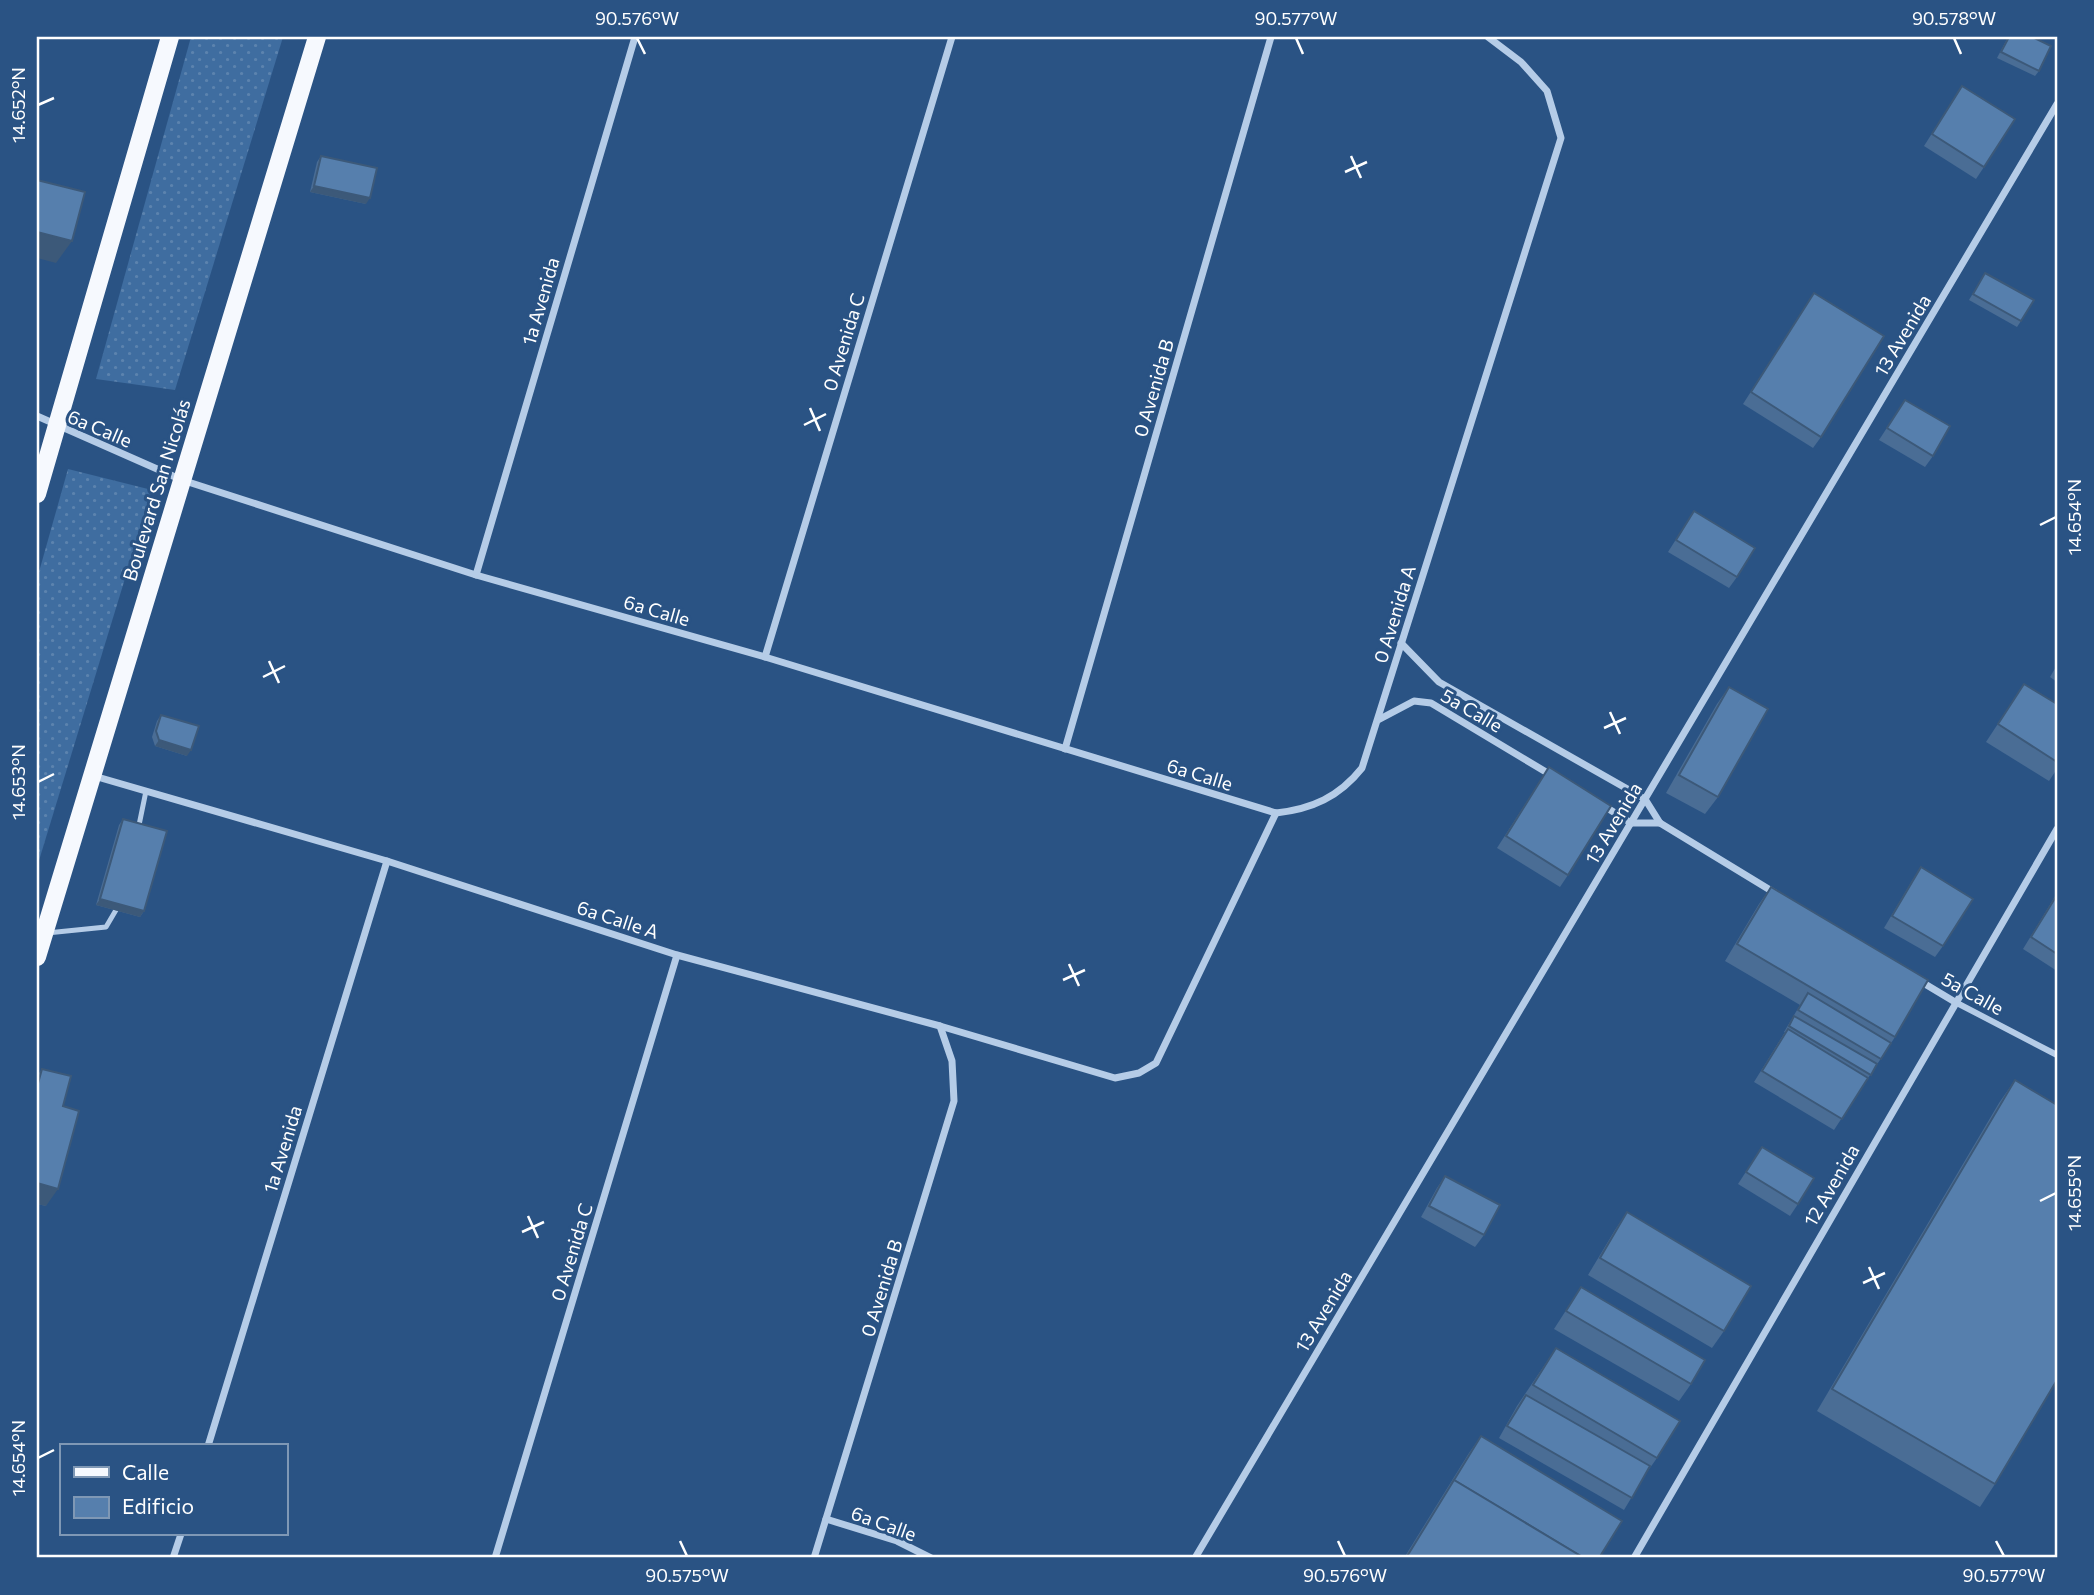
<svg xmlns="http://www.w3.org/2000/svg" width="2094" height="1595" viewBox="0 0 2094 1595" font-family="Commissioner,sans-serif">
<defs>
<pattern id="grass-dots" width="8" height="8" patternUnits="userSpaceOnUse" patternTransform="scale(1.75)"><rect width="8" height="8" fill="#3f6da0"/><path d="M2 2h.1M6 6h.1" fill="none" stroke="#5c83ae" stroke-width="1.8" stroke-linecap="round"/></pattern>
</defs>
<rect width="100%" height="100%" fill="#2a5384"/>
<g fill="url(#grass-dots)">
<path d="M191,37H283L175,390L96,379Z"/>
<path d="M68,469L152,490L37,867V579Z"/>
</g>
<g fill="none" stroke-linecap="round" stroke-linejoin="round">
<g stroke="#b5cce7" stroke-width="5">
<path d="M138,830L146,791"/>
<path d="M47,933L106,927L116,910"/>
</g>
<path stroke="#b5cce7" stroke-width="6" d="M1955,1002L2057,1055"/>
<g stroke="#b5cce7" stroke-width="7">
<path d="M37,416L182,480L476,575L765,657L1276,813C1312,809 1339,797 1362,768L1561,138L1547,91L1521,62L1488,37"/>
<path d="M476,575L635,37"/>
<path d="M1401,643L1439,682L1645,799L1660,823L1775,893"/>
<path d="M765,657L952,37"/>
<path d="M1378,720L1414,701L1431,703L1551,775"/>
<path d="M1065,749L1271,37"/>
<path d="M94,776L387,861L677,955L940,1026L1115,1078L1139,1073L1156,1063L1276,813"/>
<path d="M1604,806L1631,823H1660"/>
<path d="M1920,981L1955,1002"/>
<path d="M208,1446L387,861"/>
<path d="M826,1519L897,1541L931,1558"/>
<path d="M173,1558L181,1534"/>
<path d="M495,1558L677,955"/>
<path d="M814,1558L954,1101L952,1061L940,1026"/>
<path d="M1195,1558L2057,104"/>
<path d="M1634,1558L2057,829"/>
</g>
<g stroke="#f6f9fe" stroke-width="18">
<path d="M37,494L170,37"/>
<path d="M37,957L317,37"/>
</g>
</g>
<g fill="#4a6d95">
<path d="M2008,37H2032L2039,71L2035,76L1997,58Z"/>
<path d="M1962,86L1984,167L1976,179L1924,146Z"/>
<path d="M321,156L366,204L310,192L317,162Z"/>
<path d="M1985,273L2021,321L2017,327L1969,300Z"/>
<path d="M1814,293L1821,437L1813,448L1743,404Z"/>
<path d="M1905,400L1933,456L1925,467L1879,440Z"/>
<path d="M1694,511L1737,577L1729,588L1668,552Z"/>
<path d="M2057,665V682L2050,677Z"/>
<path d="M2024,684L2057,704V769L2049,781L1986,742Z"/>
<path d="M1729,687L1718,797L1705,814L1666,793L1717,704Z"/>
<path d="M161,715L187,756L155,746L152,737L157,721Z"/>
<path d="M1549,767L1568,875L1560,887L1497,848Z"/>
<path d="M123,819L144,911L140,917L96,905L119,825Z"/>
<path d="M1921,867L1943,946L1935,957L1884,928L1913,879Z"/>
<path d="M1771,887L1895,1037L1834,1130L1754,1082L1785,1032H1784L1800,1005L1725,961L1759,904Z"/>
<path d="M2057,893V971L2023,949Z"/>
<path d="M42,1069L63,1106L46,1206L37,1204V1076Z"/>
<path d="M2015,1080L1995,1484L1980,1507L1817,1411L1999,1103Z"/>
<path d="M1762,1147L1798,1204L1790,1216L1738,1184Z"/>
<path d="M1445,1176L1484,1235L1475,1247L1421,1217L1437,1188Z"/>
<path d="M1627,1212L1724,1331L1712,1348L1588,1275L1615,1230Z"/>
<path d="M1581,1287L1691,1384L1679,1401L1554,1329Z"/>
<path d="M1556,1348L1657,1458L1645,1475L1624,1510L1499,1438L1517,1406Z"/>
<path d="M1481,1436L1599,1558H1404L1469,1453Z"/>
</g>
<g fill="#3c5979">
<path d="M314,186L370,198L366,204L310,192Z"/>
<path d="M37,232L72,241L56,263L37,258Z"/>
<path d="M159,740L191,750L187,756L155,746Z"/>
<path d="M100,899L144,911L140,917L96,905Z"/>
<path d="M37,1183L58,1189L46,1206L37,1204Z"/>
</g>
<g fill="#567fad" stroke="#3c5979" stroke-width="2">
<path d="M2009,37H2032L2051,46L2039,71L2001,52Z"/>
<path d="M1962,86L2015,119L1984,167L1932,134Z"/>
<path d="M321,156L377,168L370,198L314,186Z"/>
<path d="M37,180L85,192L72,241L37,232Z"/>
<path d="M1985,273L2034,300L2021,321L1973,294Z"/>
<path d="M1814,293L1884,336L1821,437L1751,392Z"/>
<path d="M1905,400L1950,426L1933,456L1887,428Z"/>
<path d="M1694,511L1755,548L1737,577L1676,540Z"/>
<path d="M2024,684L2057,704V762L1998,724Z"/>
<path d="M1729,687L1768,709L1718,797L1679,775Z"/>
<path d="M161,715L199,726L191,750L159,740L156,731Z"/>
<path d="M1549,767L1611,806L1568,875L1506,836Z"/>
<path d="M123,819L167,831L144,911L100,899Z"/>
<path d="M1921,867L1973,899L1943,946L1892,916Z"/>
<path d="M1771,887L1928,980L1895,1037L1737,944Z"/>
<path d="M2057,895V954L2031,937Z"/>
<path d="M1808,993L1891,1043L1881,1059L1798,1010Z"/>
<path d="M1794,1016L1877,1064L1871,1075L1789,1026Z"/>
<path d="M1788,1029L1868,1078L1842,1119L1762,1071Z"/>
<path d="M42,1069L71,1076L63,1106L79,1111L58,1189L37,1183V1087Z"/>
<path d="M2015,1080L2057,1105V1380L1995,1484L1832,1389Z"/>
<path d="M1762,1147L1814,1178L1798,1204L1746,1172Z"/>
<path d="M1445,1176L1500,1205L1484,1235L1429,1206Z"/>
<path d="M1627,1212L1751,1286L1724,1331L1600,1258Z"/>
<path d="M1581,1287L1705,1360L1691,1384L1566,1311Z"/>
<path d="M1556,1348L1680,1421L1657,1458L1533,1385Z"/>
<path d="M1526,1395L1650,1466L1632,1498L1507,1426Z"/>
<path d="M1481,1436L1622,1521L1599,1558H1584L1454,1480L1451,1485Z"/>
<path d="M1454,1480L1584,1558H1406Z"/>
</g>
<path fill="none" stroke="#fff" stroke-width="2.5" d="M637,38L645,54M1296,38L1303,54M1954,38L1961,54M38,105L54,98M1351,156L1361,178M1345,172L1367,162M810,408L820,431M804,425L826,414M2040,525L2056,517M269,661L279,683M263,677L285,666M1610,712L1620,734M1604,728L1626,718M38,782L54,774M1069,964L1079,986M1063,980L1085,970M2040,1201L2056,1193M528,1216L538,1238M522,1232L544,1222M1869,1267L1879,1289M1863,1283L1885,1273M38,1458L54,1450M680,1541L687,1556M1338,1541L1345,1556M1996,1541L2004,1556"/>
<g text-anchor="middle" dominant-baseline="central" stroke-width="6" stroke-linejoin="round" paint-order="stroke">
<g font-size="19" fill="#fff" stroke="#2a5384">
<text transform="translate(540 301) rotate(-74)">1a Avenida</text>
<text transform="translate(1902 335) rotate(-59)">13 Avenida</text>
<text transform="translate(843 342) rotate(-73)">0 Avenida C</text>
<text transform="translate(1153 388) rotate(-74)">0 Avenida B</text>
<text transform="translate(100 428) rotate(23)">6a Calle</text>
<text transform="translate(156 490) rotate(-73)">Boulevard San Nicolás</text>
<text transform="translate(657 610) rotate(16)">6a Calle</text>
<text transform="translate(1394 614) rotate(-73)">0 Avenida A</text>
<text transform="translate(1472 710) rotate(30)">5a Calle</text>
<text transform="translate(1200 774) rotate(17)">6a Calle</text>
<text transform="translate(1613 823) rotate(-59)">13 Avenida</text>
<text transform="translate(618 919) rotate(18)">6a Calle A</text>
<text transform="translate(1973 993) rotate(29)">5a Calle</text>
<text transform="translate(282 1149) rotate(-73)">1a Avenida</text>
<text transform="translate(1831 1185) rotate(-60)">12 Avenida</text>
<text transform="translate(571 1252) rotate(-73)">0 Avenida C</text>
<text transform="translate(881 1288) rotate(-73)">0 Avenida B</text>
<text transform="translate(1323 1311) rotate(-59)">13 Avenida</text>
<text transform="translate(884 1523) rotate(20)">6a Calle</text>
</g>
</g>
<rect width="2094" height="1595" fill="none" stroke="#2a5384" stroke-width="77"/>
<rect x="60" y="1444" width="228" height="91" fill="#2a5384" stroke="#7f98b5" stroke-width="2"/>
<rect x="74" y="1467" width="35" height="10" fill="#f6f9fe" stroke="#7f98b5" stroke-width="2"/>
<text x="122" y="1480" font-size="21" fill="#ffffff">Calle</text>
<rect x="74" y="1497" width="35" height="21" fill="#567fad" stroke="#7f98b5" stroke-width="2"/>
<text x="122" y="1514" font-size="21" fill="#ffffff">Edificio</text>
<rect x="38" y="38" width="2018" height="1518" fill="none" stroke="#fff" stroke-width="2.5"/>
<g font-size="18" text-anchor="middle" fill="#fff">
<text x="637" y="25">90.576°W</text>
<text x="1296" y="25">90.577°W</text>
<text x="1954" y="25">90.578°W</text>
<text transform="translate(19 105) rotate(-90)" y="6">14.652°N</text>
<text transform="translate(2075 517) rotate(-90)" y="6">14.654°N</text>
<text transform="translate(19 782) rotate(-90)" y="6">14.653°N</text>
<text transform="translate(2075 1193) rotate(-90)" y="6">14.655°N</text>
<text transform="translate(19 1458) rotate(-90)" y="6">14.654°N</text>
<text x="687" y="1582">90.575°W</text>
<text x="1345" y="1582">90.576°W</text>
<text x="2004" y="1582">90.577°W</text>
</g>
</svg>
